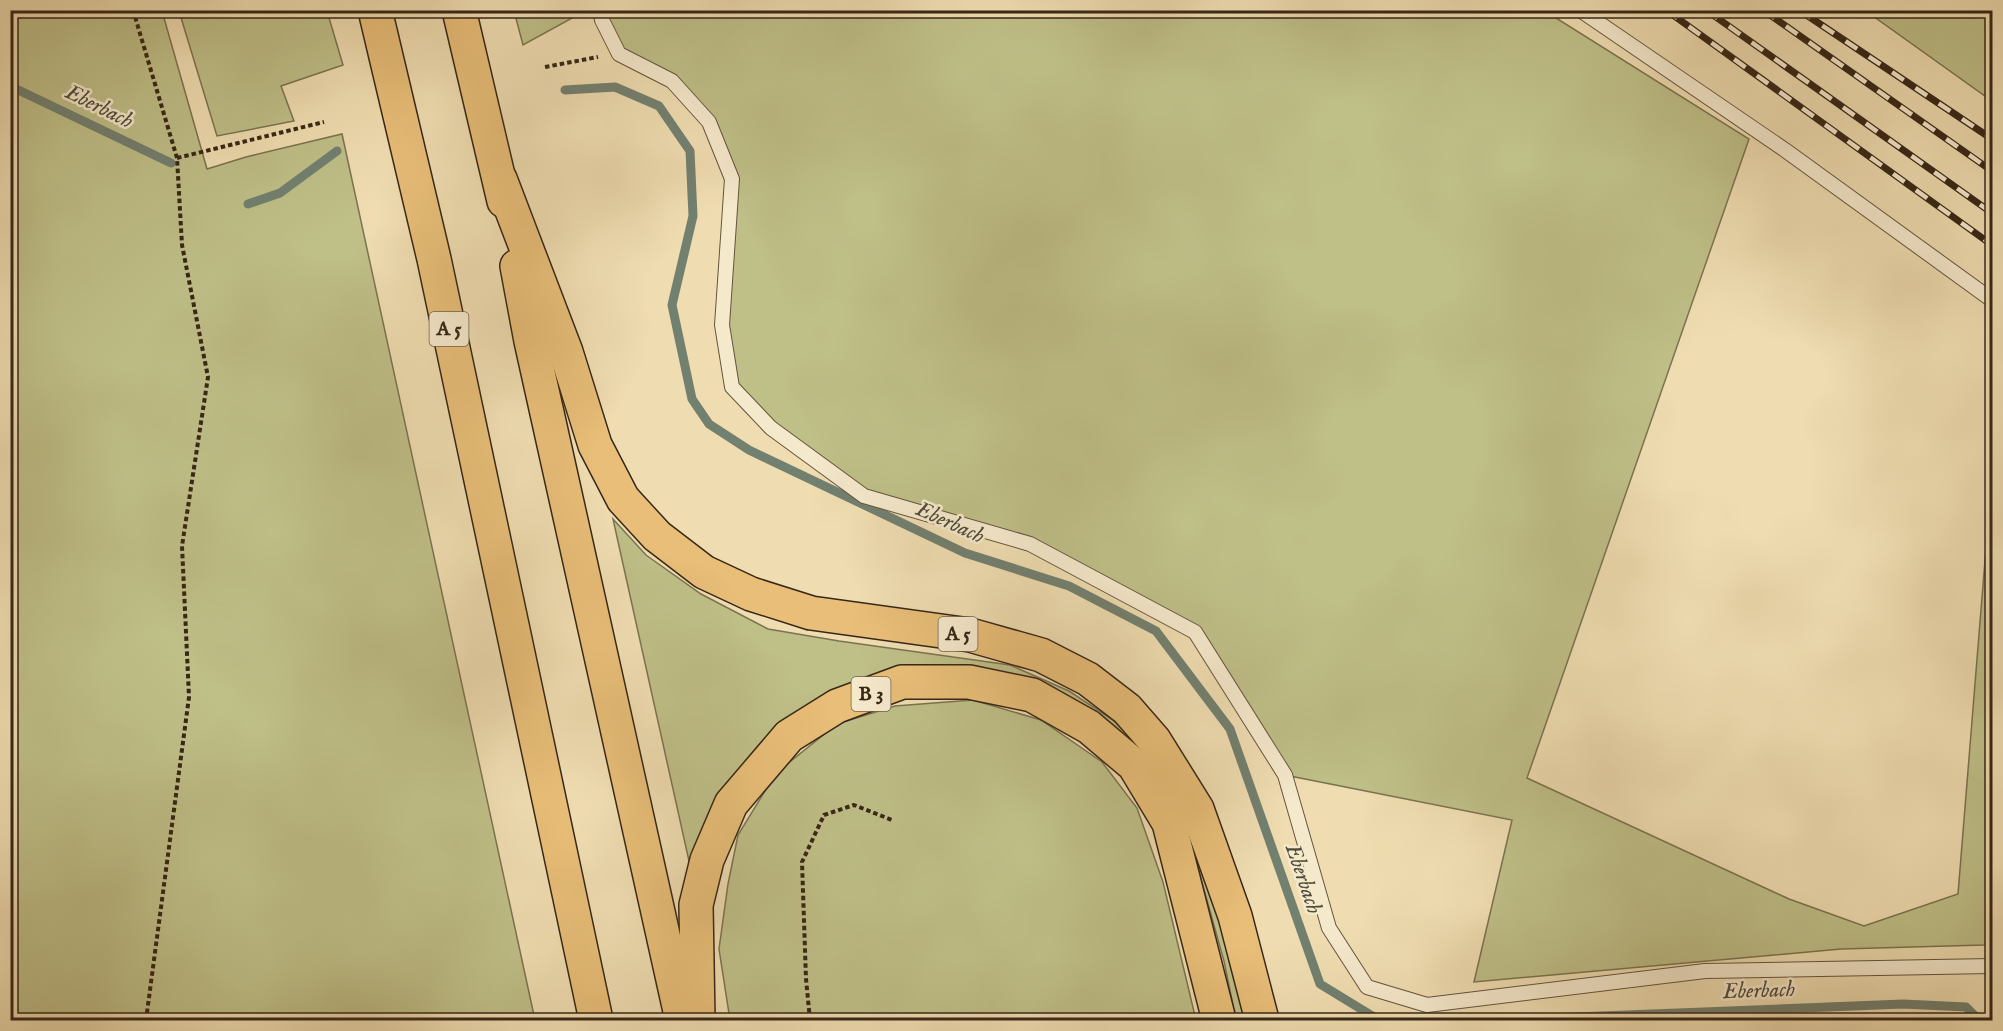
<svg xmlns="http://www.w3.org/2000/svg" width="2003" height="1031" viewBox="0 0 2003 1031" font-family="'IM FELL English',serif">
<rect width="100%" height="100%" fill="#efddb1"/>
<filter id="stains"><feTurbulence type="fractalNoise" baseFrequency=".00333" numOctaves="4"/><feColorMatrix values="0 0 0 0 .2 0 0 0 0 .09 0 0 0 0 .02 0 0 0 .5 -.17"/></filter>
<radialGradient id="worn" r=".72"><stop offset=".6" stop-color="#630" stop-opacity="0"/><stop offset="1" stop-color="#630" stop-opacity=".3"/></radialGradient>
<g fill="#bfbf88" stroke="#7b7350" stroke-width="1.5">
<path d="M10,11H162L207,169L246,157L342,134L535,1020H11Z"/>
<path d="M179,11H327L343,65L281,86L294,121L217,136Z"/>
<path d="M514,11V10L585,11L523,45Z"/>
<path d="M600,11H1545L1749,139L1527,778L1789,899L1864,926L1958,894L1992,474V934L1984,945L1841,949L1474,982L1512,820L1285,775L1195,632L1030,544L864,496L732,387L722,325L732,179L709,122L672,81L619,54Z"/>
<path d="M1866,11H1992V101Z"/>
<path d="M613,519L646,555L701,594L768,629L839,641L1010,665L1069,691L1113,720L1152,760L1186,813L1250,1020H1236L1224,961L1194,854L1161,786L1101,719L884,676L820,697L785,724L735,774L707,823L691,870Z"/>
<path d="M973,700L1041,720L1102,762L1137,808L1163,882L1196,1020H730L719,949L728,884L738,835L776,773L837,724L895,706Z"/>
</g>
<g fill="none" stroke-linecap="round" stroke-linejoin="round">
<g stroke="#728070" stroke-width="9">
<path d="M10,86L171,163"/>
<path d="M565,90L615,87L659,106L690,151L693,216L672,305L692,399L709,424L749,450L965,553L1069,586L1156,631L1230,729L1320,984L1379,1020"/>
<path d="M248,204L280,193L337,151"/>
<path d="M1500,1020L1903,1004L1966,1007L1979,1020"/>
</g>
<g stroke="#65543e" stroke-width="16">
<g id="service">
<path d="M600,10L602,20L619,54L672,81L709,122L732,179L722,325L732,387L771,428L864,496L1030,544L1195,632L1285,775L1329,928L1367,987L1427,1005L1705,971L1992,966"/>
<path d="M1580,10L1785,150L1992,300"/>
</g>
</g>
<g stroke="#372717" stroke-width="36">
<g id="motorway">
<path d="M375,10L434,259L596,1020"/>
<path d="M459,10L504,201"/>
<path d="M500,179L566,352L595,445L623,499L657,536L704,572L751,594L811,613L970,635L1041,655L1088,679L1127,709L1154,740L1197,809L1235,916L1262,1020"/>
<path d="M517,266L531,341L682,1020"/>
<path d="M698,1020L696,905L707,860L731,804L789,736L837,706L902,682H969L1032,695L1089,727L1134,765L1169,823L1219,1020"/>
</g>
</g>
<g stroke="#372717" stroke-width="4" stroke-dasharray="4.5 3" stroke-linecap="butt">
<path d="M133,10L177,158L182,245L208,377L182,546L189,697L146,1020"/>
<path d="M545,67L598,57"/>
<path d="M177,158L324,122"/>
<path d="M810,1020L806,979L802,862L824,815L854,805L892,820"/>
</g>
<use href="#service" stroke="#f5e9cc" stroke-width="14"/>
<use href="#motorway" stroke="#e8be78" stroke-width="33"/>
<g stroke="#372717" stroke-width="7">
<g id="rail">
<path d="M1666,10L1992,245"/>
<path d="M1706,10L1992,213"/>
<path d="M1763,10L1992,171"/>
<path d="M1799,10L1992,139"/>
</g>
</g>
<use href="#rail" stroke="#f5e9cc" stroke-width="4.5" stroke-dasharray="14" stroke-linecap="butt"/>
</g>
<g text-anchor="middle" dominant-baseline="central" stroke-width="5" stroke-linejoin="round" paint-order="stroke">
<g fill="#f5e9cc" stroke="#70614d" stroke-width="1.5">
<rect x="429.5" y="312" width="39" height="34" rx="4.5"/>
<rect x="938.5" y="617" width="39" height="34" rx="4.5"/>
<rect x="851.5" y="677" width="39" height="34" rx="4.5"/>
</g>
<g font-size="20" font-weight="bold" fill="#372717">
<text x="449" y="329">A 5</text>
<text x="958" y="634">A 5</text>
<text x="871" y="694">B 3</text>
</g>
<g font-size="22" font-style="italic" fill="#504c3c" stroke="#f5e9cc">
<text transform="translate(99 107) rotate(26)">Eberbach</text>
<text transform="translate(950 523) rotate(24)">Eberbach</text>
<text transform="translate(1303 879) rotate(71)">Eberbach</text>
<text transform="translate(1759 991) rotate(-2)">Eberbach</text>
</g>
</g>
<rect width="2003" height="1031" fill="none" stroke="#efddb1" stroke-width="36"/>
<rect x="12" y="12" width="1979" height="1007" fill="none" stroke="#372717" stroke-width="3"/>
<rect x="18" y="18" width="1967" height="995" fill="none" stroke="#372717" stroke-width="1.5"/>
<rect width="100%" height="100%" filter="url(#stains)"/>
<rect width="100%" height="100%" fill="url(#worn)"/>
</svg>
